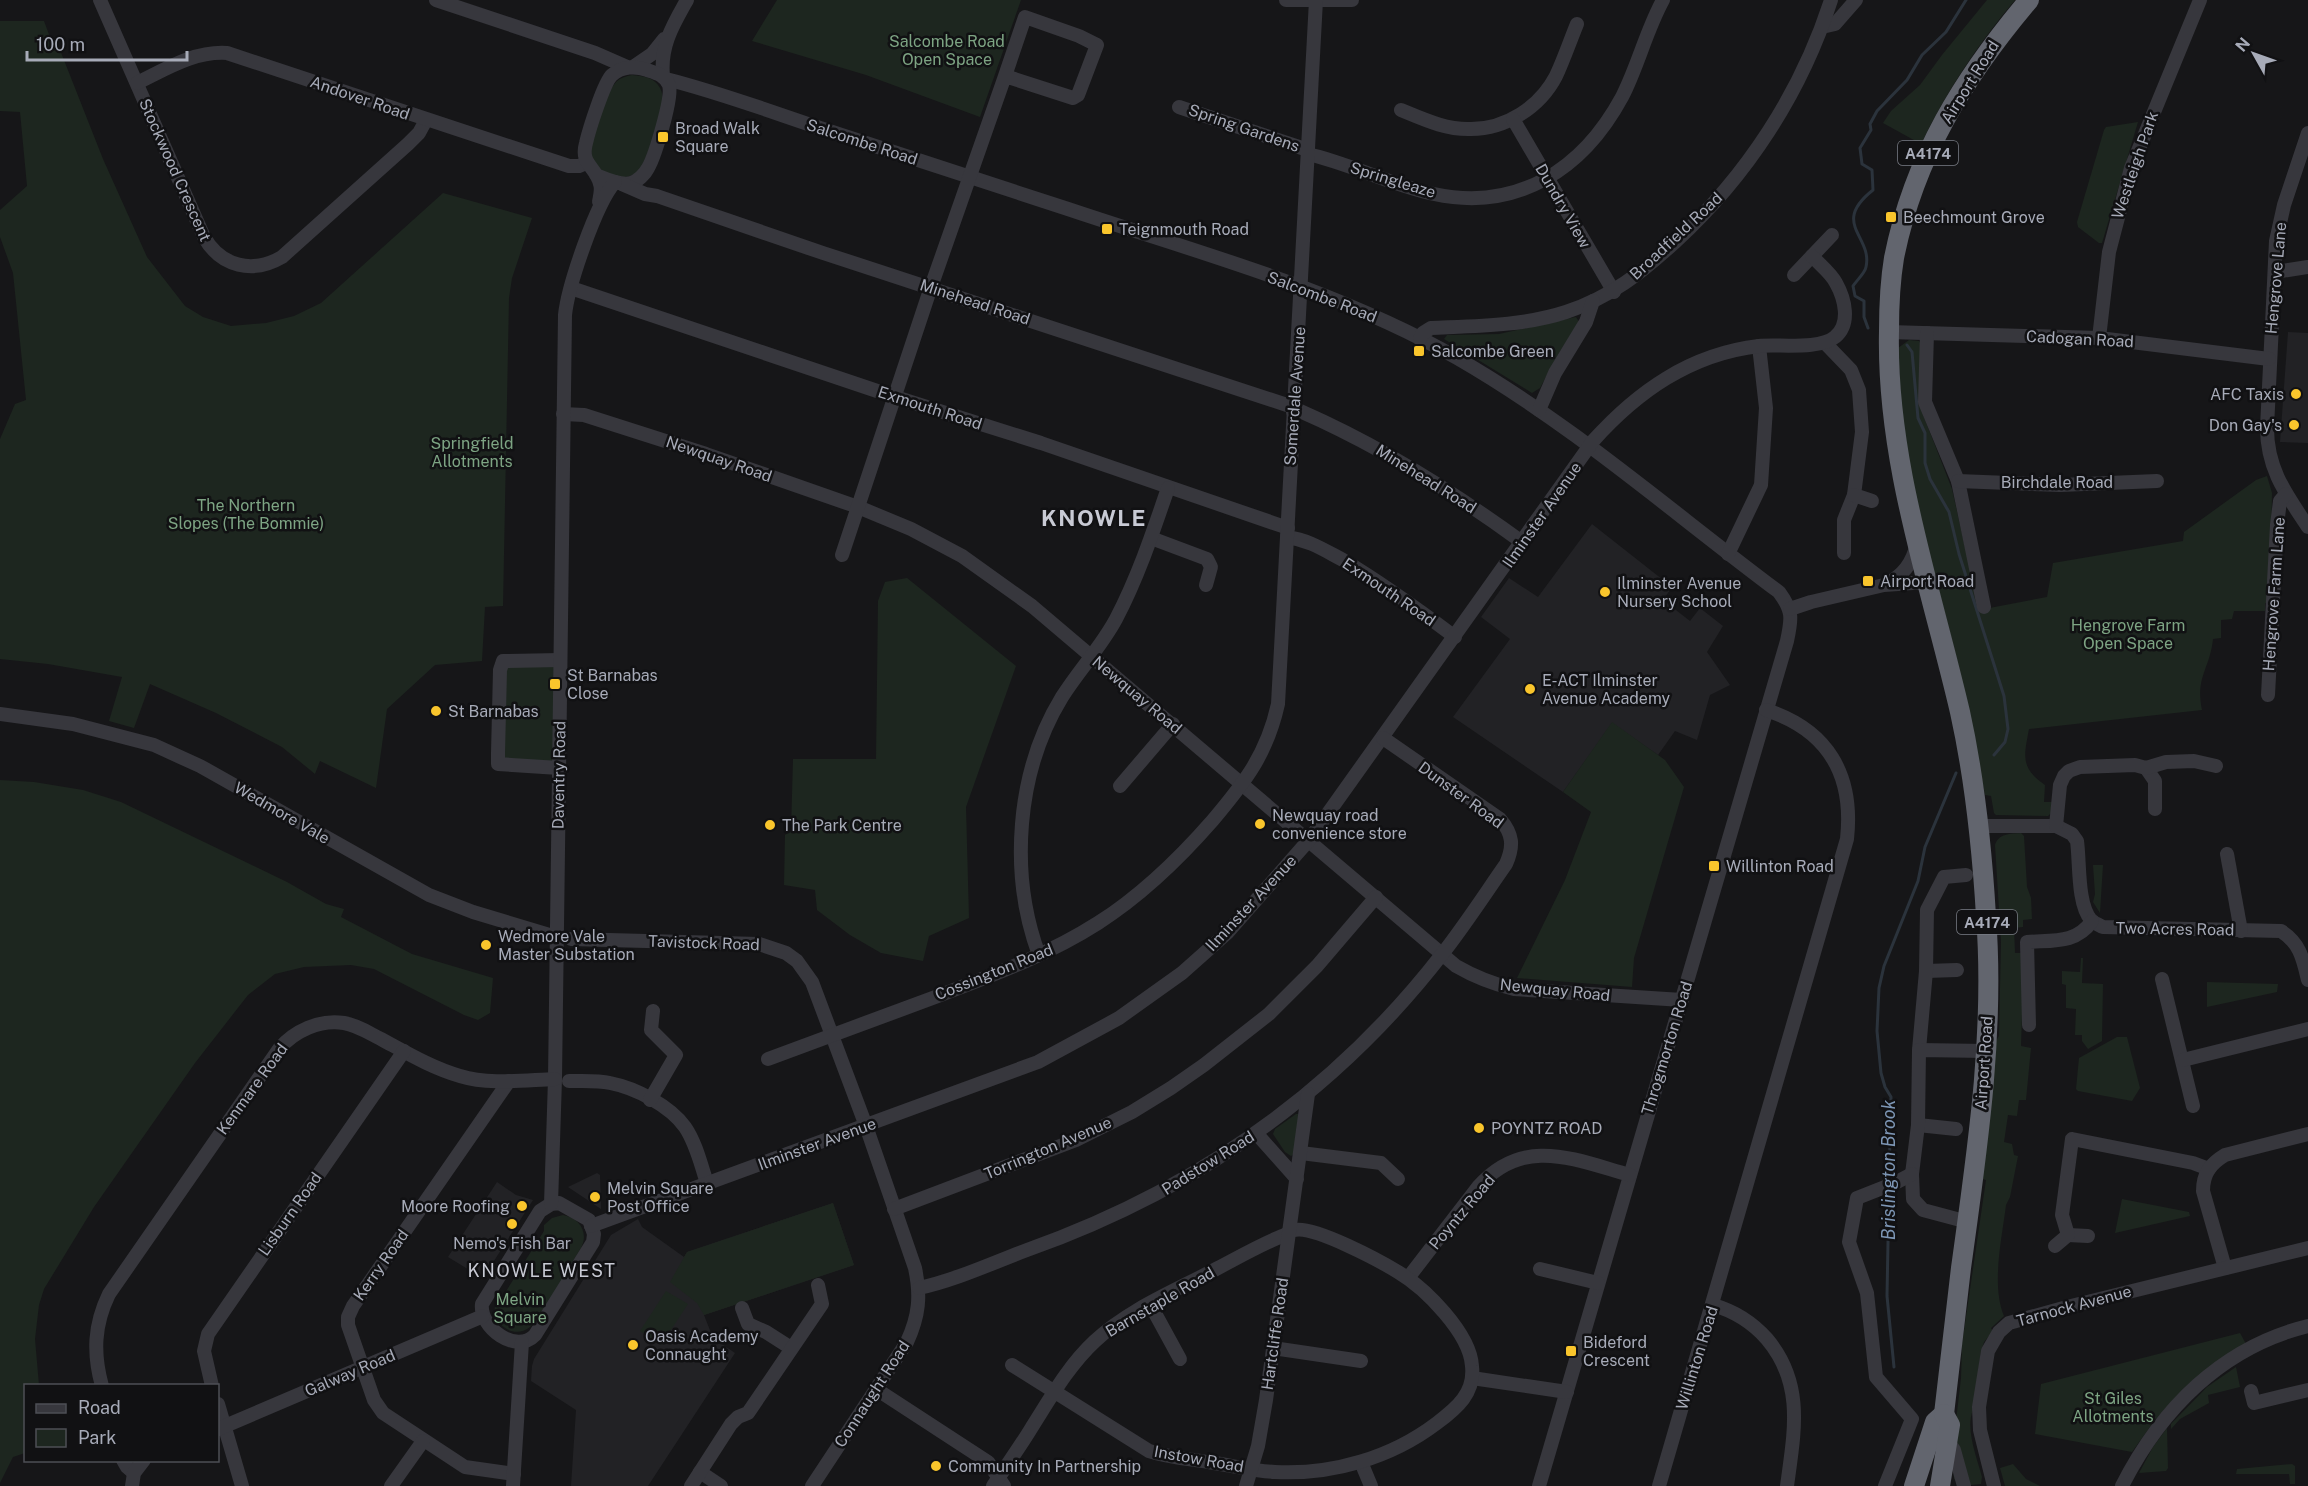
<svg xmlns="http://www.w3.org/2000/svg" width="2308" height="1486" viewBox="0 0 2308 1486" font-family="'Public Sans',sans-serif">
<rect width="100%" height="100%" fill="#161618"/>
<g fill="#222225">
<path d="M2288,332L2308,333V443L2280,442Z"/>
<path d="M1592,524L1672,587L1663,600L1690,621L1700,608L1723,626L1707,652L1730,685L1710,695L1697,740L1675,731L1658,755L1612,723L1563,792L1453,717L1510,639L1481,617L1509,578L1538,597Z"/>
<path d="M597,1173L600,1175L601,1209L568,1187Z"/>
<path d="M497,1182L516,1195L533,1200L492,1264L484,1279L448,1257Z"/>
<path d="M833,1203L854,1265L704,1315L713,1338L735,1353L648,1486H571L576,1410L531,1381L532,1366L534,1359L611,1235L638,1219L642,1227L684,1257L687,1252Z"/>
</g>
<g fill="#1d261f">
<path d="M777,0H1021L980,117L866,75L752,41Z"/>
<path d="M1987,0H2015C1977,45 1946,92 1921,144L1883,123L1891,111L1920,85L1942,55Z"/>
<path d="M0,21H44L54,48L60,50L103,159L147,257L185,306L203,317L231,326L266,323L294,316L321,303L443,193L532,218L512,278L509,298L503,606L485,607L482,661L435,665L387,709L376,788L320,761L315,774L282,747L216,713L150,684L134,728L109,721L122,677L48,664L0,659V439L15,404L26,400L13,273L0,237V210L27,186L20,112L0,111Z"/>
<path d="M632,75C643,76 654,77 660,88C662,92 663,96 663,101C661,114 647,162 639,170C629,181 613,178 601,171C595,167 591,158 591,151C591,136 606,93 616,82C620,78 626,76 632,75Z"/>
<path d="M2138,122L2102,243H2099L2078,227L2077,222L2104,130L2106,127Z"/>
<path d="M1576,317L1579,322L1559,353L1540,388L1532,393L1444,339L1447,335L1499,334Z"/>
<path d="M1909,340L1919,341L1922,345V412L1952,489L1979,610L2047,597L2053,563L2183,541L2184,532L2256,480L2267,476L2272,493L2270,603H2265V611H2234L2232,619L2221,620V638L2213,639C2210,669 2195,677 2202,710L2029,729C2024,756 2020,768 2045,785L2044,802H2053L2052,812L2048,816L1996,815L1994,813L1991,796L1985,795L1960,671L1909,476L1902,426L1898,348Z"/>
<path d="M907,578L1016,666L966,807L969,918L929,936L923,961L881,953L850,935L817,910L815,890L784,885L785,835L791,831L793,759H876L878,601L885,582Z"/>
<path d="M503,663L554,665L553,762L504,758Z"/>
<path d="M1612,722L1665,760L1684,787L1634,958L1632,987L1517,978L1565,880L1591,812L1563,792Z"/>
<path d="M0,780L34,782L83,790L121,802L287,882L326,904L344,909L341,917L412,954L493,978L490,1013L478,1020L464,1015L374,969L351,965L304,967L275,974L248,995L195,1063L94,1207L44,1289L39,1305L35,1339L39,1385L26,1386L25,1453L13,1457L0,1483Z"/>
<path d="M2021,833L2024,836L2027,887L2031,898L2032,919L2023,920V927L2014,928L2015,953H2024L2021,1046L2031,1048L2026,1100H2019L2017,1116L2008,1115L2004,1142L2012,1144L2014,1155L2018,1156L2010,1197L2006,1205C2002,1238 1991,1285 2004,1316L1991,1328L1993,1331L1984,1342L1981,1351L1973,1410C1965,1429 1977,1458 1982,1477L1981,1484L1963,1486L1954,1479L1952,1455L1961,1378L1962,1344L1986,1180L1982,1179L1994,1044L1999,1036L2001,942L1995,845C1999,833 2010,834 2021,833Z"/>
<path d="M2093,865H2103L2100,913L2093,902L2095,894Z"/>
<path d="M2081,958H2083L2082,983L2103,984L2102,1041L2088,1049L2082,1041V1035H2075L2076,1009L2066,1008V985L2062,984V971L2080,972Z"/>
<path d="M2207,982L2278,984L2277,992L2207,1007Z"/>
<path d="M2117,1037H2127L2140,1088L2132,1101L2078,1091L2076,1089L2079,1058Z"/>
<path d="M1296,1114H1299L1295,1153L1291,1156L1285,1152L1273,1134L1275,1129Z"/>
<path d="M2122,1199L2189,1212L2190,1216L2115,1233Z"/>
<path d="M833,1203L854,1265L704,1315L697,1303L670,1282L687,1252Z"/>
<path d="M563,1215C580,1218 589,1233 581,1248C570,1265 543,1317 530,1327C507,1345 481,1308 503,1296L544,1231V1225L552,1218Z"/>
<path d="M666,1291L688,1304L661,1345L640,1331Z"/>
<path d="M2240,1333L2246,1344L2183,1390L2155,1420L2132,1452L2035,1434L2041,1384Z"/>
<path d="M2236,1367L2240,1387L2208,1395L2209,1403L2180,1419L2171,1429V1424L2207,1387Z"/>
<path d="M2167,1428L2168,1468L2166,1471L2139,1473L2153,1447Z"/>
<path d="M2013,1464L2026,1479L2040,1486H2005L2000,1468Z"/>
<path d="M2292,1464L2295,1466V1484H2290L2289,1474H2236L2237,1469Z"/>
</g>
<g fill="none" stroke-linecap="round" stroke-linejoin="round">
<g stroke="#2b333c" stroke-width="3">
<path d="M1868,328L1864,317V301L1855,296L1853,286C1857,280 1865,273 1866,267C1873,236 1830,224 1873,190L1872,170L1862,164L1860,148L1871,130L1870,124L1877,111L1907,80L1922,55L1946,32L1966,0"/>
<path d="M1907,345L1912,352L1918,418L1925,433V463L1930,479L1949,512L1959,554L2004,696L2008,729L2005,742L1994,755"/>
<path d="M1889,1179L1891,1097L1885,1087L1881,1073L1877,1031L1879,988L1884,966L1918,881L1925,847L1956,773"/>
<path d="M1889,1189L1887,1296L1894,1367"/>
</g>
<g stroke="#37373d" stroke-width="14">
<path d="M100,0L204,237C221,267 253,274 282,257L408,144L419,133L426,120"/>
<path d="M436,0L595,53L627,67"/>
<path d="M1286,0H1352"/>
<path d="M1822,27L1835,24L1856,0"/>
<path d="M633,67L652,54L664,39"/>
<path d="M663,76C660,46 673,25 687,0"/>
<path d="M666,79C718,92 769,111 820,128C903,155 986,182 1068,209C1199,253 1336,289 1457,358C1572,424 1673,513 1779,592C1793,611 1792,618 1787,641L1539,1486"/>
<path d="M137,83C166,69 194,51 227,53L569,166H579L586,163"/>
<path d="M1179,107L1308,150"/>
<path d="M1401,110C1423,119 1446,130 1471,129C1506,129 1540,107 1556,76C1564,59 1570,41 1577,24"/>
<path d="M1513,119L1614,292"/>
<path d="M2308,133L2284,205L2276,241L2267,428C2267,469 2286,494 2308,527"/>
<path d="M1308,154C1351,164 1391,185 1434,194C1518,212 1583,169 1622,97C1638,66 1646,31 1663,0"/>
<path d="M596,175C606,179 620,186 631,183C638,181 645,174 648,168C655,156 673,97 669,85C665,75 656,73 647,70C636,66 622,66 612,75C604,82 589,130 586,143C580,165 596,166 600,184C602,189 600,196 599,202"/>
<path d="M622,184L645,194L657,196L823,253L1293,407"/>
<path d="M2275,272L2308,267"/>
<path d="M1794,275L1832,235"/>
<path d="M571,288L895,397L1041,443L1288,528"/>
<path d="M1889,332L2099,338L2269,359"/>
<path d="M1927,333L1925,402L1958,481L1984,607"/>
<path d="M2099,338L2109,252L2131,168L2200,0"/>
<path d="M1420,339L1423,333L1431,328C1476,326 1523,326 1566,312C1611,297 1641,273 1675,242C1747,176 1801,93 1831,0"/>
<path d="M1825,343L1851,370L1859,390L1862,432L1854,495L1844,520V553"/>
<path d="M1539,410L1555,373L1586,322L1593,301"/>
<path d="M1293,412L1300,411C1380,446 1452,491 1522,542"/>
<path d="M563,414L584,415L706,454L858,507L911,529L962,556L1032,606L1456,966C1475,977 1493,984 1514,989L1682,1000"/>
<path d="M1958,481L2060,485L2157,481"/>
<path d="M1854,495L1872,501"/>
<path d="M1287,537C1309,540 1324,550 1343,560C1382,583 1419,610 1455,637"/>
<path d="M1151,538L1207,559L1211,567L1206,585"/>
<path d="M1728,554L1761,485L1766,408L1759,346"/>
<path d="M842,555L931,287L1005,76L1073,98L1078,95L1097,45L1079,36L1025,17L1005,76"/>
<path d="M1886,584C1904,575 1912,563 1917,544"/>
<path d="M1790,609L1811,602L1884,585L1927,582"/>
<path d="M2268,695L2277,525L2280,501L2286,494"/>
<path d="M0,714L73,724L154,745L200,766L429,895L473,912L556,937"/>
<path d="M559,768L498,764V753L500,670L503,661L560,660"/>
<path d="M2146,768L2155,781V809"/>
<path d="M1120,786L1173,724"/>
<path d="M1979,826H2056L2072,834L2077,841C2080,862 2077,904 2091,920C2094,923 2099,925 2103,927L2281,931C2300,943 2303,959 2308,980"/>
<path d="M2056,826L2060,785L2064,776L2069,771L2080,767L2135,765L2146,768L2166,762L2194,761L2216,766"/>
<path d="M2227,854L2241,931"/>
<path d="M571,939L759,944L786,953L797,961L812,982L866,1126L915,1268C921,1296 919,1316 907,1342L812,1486"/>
<path d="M1039,955C1009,874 1016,772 1062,697C1079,670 1101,647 1116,619C1138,577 1153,532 1168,488"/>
<path d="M1926,971L1957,970"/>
<path d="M2162,979L2193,1106"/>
<path d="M2029,1025L2027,942C2053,940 2076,944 2092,921"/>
<path d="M1919,1050L1926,971L1927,910L1944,877L1966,875"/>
<path d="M768,1059C825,1038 881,1017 938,996C993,975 1048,955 1098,923C1142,895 1179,859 1213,820C1245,782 1267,754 1278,704L1316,0"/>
<path d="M2183,1060L2308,1029"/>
<path d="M509,1081L353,1306L348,1317V1325L374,1400L383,1413L465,1467L514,1474"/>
<path d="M569,1081C582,1081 597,1080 610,1083C636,1088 670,1106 685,1127C696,1143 701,1165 707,1183"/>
<path d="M650,1100L676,1055L651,1030L653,1011"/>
<path d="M1918,1125L1956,1129"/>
<path d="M1256,1133L1297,1179"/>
<path d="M1301,1153L1381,1163L1398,1179"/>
<path d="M559,1203L589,1220L594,1234L593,1242L535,1335C516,1355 479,1327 482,1304L540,1211L551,1204Z"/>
<path d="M551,1204L555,1079L565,315C568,286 596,203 615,182"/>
<path d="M894,1209L1076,1140L1132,1112L1171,1088L1204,1065L1269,1014L1317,966L1376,897"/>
<path d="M1968,1222L1923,1210L1913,1199L1912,1174L1918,1125L1919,1050L1986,1051"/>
<path d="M591,1226L1038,1062L1119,1018L1182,973L1227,933L1309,840L1593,441C1637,392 1690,354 1759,346C1778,344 1820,350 1835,337C1851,324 1845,299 1836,283C1831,273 1819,264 1812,256"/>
<path d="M2068,1235L2088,1236"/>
<path d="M2055,1246L2068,1235L2062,1215L2072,1139L2193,1163L2209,1169"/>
<path d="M2225,1268L2203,1191C2203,1174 2210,1164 2225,1155L2308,1134"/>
<path d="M1540,1269L1598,1283"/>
<path d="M1408,1278L1478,1187C1524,1135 1575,1160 1630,1175"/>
<path d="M919,1288C956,1280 992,1263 1027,1250C1193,1191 1334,1094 1443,953C1465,925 1485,894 1506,864C1514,846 1513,834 1500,819L1383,738"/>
<path d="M1150,1304L1180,1359"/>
<path d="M1713,1305C1734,1311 1752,1322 1767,1339C1805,1384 1794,1433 1787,1486"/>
<path d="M742,1308L748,1324L766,1332L791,1348"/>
<path d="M1273,1348L1361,1361"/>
<path d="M1472,1378L1567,1392"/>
<path d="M102,1386C93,1353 94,1325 109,1294L279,1049C294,1031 320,1019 344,1023C357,1025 369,1033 381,1039C407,1053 432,1068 460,1076C489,1085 525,1080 555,1079"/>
<path d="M212,1386L204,1351L208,1334L404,1051"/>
<path d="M876,1389L988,1462L1004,1486"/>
<path d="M2251,1391L2254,1403L2308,1390"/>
<path d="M218,1404L242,1486"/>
<path d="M218,1429L483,1316"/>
<path d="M1947,1440L1954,1450L1964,1486"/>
<path d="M123,1460L127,1467L134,1473"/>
<path d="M1361,1462L1371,1486"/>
<path d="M700,1472L721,1486"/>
<path d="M132,1486L134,1473L144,1460"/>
<path d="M391,1486L423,1441"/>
<path d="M513,1486L522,1342"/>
<path d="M691,1486L731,1424L738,1417L748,1413L822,1304L818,1285"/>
<path d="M993,1486C1006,1466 1020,1447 1032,1427C1051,1397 1069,1365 1095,1341C1129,1309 1177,1290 1218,1268C1239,1257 1260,1245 1282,1236C1286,1235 1291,1230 1295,1230C1315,1226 1380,1261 1398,1272C1425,1288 1470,1333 1472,1366C1475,1393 1457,1408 1437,1423C1391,1458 1332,1475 1275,1472C1255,1471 1234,1466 1214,1463C1193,1459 1170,1458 1149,1451L1012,1365"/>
<path d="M1246,1486L1258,1446L1266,1400L1308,1094"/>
<path d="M1659,1486L1847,839C1854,775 1828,730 1766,710"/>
<path d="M1885,1486L1912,1419L1876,1377L1867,1293L1849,1242L1857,1198L1895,1183L1912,1174"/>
<path d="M1994,1486L1980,1430L1979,1407L1988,1351L1999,1332L2009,1323L2067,1307L2308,1248"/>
<path d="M2122,1486C2161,1409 2222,1347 2308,1326"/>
</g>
<g stroke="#62656e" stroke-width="20">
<path d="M1944,1414C1950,1365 1955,1316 1961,1268C1977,1152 1995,1034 1986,916C1982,848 1975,780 1960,712C1931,587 1886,461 1889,331C1889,306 1890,282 1894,258C1914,157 1964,77 2029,0"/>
<path d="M1914,1486L1935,1422L1944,1414"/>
<path d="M1940,1486L1950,1425L1944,1414"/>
</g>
</g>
<g fill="#f9c52c" stroke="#111113" stroke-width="2">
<rect x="657" y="131" width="12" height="12" rx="3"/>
<rect x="1885" y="211" width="12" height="12" rx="3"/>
<rect x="1101" y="223" width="12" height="12" rx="3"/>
<rect x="1413" y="345" width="12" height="12" rx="3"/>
<circle cx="2296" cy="394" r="6"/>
<circle cx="2294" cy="425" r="6"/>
<rect x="1862" y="575" width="12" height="12" rx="3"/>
<circle cx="1605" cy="592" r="6"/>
<rect x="549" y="678" width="12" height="12" rx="3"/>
<circle cx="1530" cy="689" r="6"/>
<circle cx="436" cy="711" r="6"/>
<circle cx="1260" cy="824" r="6"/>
<circle cx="770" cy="825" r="6"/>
<rect x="1708" y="860" width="12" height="12" rx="3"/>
<circle cx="486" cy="945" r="6"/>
<circle cx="1479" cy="1128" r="6"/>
<circle cx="595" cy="1197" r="6"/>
<circle cx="522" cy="1206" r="6"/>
<circle cx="512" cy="1224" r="6"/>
<circle cx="633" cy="1345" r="6"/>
<rect x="1565" y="1345" width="12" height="12" rx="3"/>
<circle cx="936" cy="1466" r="6"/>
</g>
<g text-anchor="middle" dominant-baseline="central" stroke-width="5" stroke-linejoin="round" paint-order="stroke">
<g fill="#111113" stroke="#7a7d86" stroke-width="1.5">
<rect x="1898" y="141" width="60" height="24" rx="4.5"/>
<rect x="1957" y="910" width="60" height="24" rx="4.5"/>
</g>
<g font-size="15" font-weight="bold" fill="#a7abb8">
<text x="1928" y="153">A4174</text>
<text x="1987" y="922">A4174</text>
</g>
<g font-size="16" fill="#7da483" stroke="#111113">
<text x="947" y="41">Salcombe Road<tspan x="947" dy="18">Open Space</tspan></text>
<text x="472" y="443">Springfield<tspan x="472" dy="18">Allotments</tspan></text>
<text x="246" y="505">The Northern<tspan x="246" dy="18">Slopes (The Bommie)</tspan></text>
<text x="2128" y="625">Hengrove Farm<tspan x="2128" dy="18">Open Space</tspan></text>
<text x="520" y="1299">Melvin<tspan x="520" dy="18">Square</tspan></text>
<text x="2113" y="1398">St Giles<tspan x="2113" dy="18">Allotments</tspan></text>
</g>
<g font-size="16" fill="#a7abb8" stroke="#111113">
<text transform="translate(1970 82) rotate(-58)">Airport Road</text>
<text transform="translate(360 98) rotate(19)">Andover Road</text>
<text transform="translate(1244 128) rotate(19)">Spring Gardens</text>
<text transform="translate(862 142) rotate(18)">Salcombe Road</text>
<text transform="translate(2135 165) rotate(-71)">Westleigh Park</text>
<text transform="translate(175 170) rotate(66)">Stockwood Crescent</text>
<text transform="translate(1393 180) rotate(17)">Springleaze</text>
<text transform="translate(1563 206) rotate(60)">Dundry View</text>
<text transform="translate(1676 236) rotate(-43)">Broadfield Road</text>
<text transform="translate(2276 278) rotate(-85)">Hengrove Lane</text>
<text transform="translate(1322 297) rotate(21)">Salcombe Road</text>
<text transform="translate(975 302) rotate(18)">Minehead Road</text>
<text transform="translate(2080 339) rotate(3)">Cadogan Road</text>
<text transform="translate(1295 396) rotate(-86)">Somerdale Avenue</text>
<text transform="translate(930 408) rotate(18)">Exmouth Road</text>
<text transform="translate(719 459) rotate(19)">Newquay Road</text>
<text transform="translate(1426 479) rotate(32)">Minehead Road</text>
<text x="2057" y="482">Birchdale Road</text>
<text transform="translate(1542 515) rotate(-55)">Ilminster Avenue</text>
<text transform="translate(1389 592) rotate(34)">Exmouth Road</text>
<text transform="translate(2274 594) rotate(-86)">Hengrove Farm Lane</text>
<text transform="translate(1137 695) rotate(40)">Newquay Road</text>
<text transform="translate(559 775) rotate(-89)">Daventry Road</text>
<text transform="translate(1461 795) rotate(36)">Dunster Road</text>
<text transform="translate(282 813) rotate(30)">Wedmore Vale</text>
<text transform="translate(1251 903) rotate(-47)">Ilminster Avenue</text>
<text transform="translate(2175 929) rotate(1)">Two Acres Road</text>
<text transform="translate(704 943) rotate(2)">Tavistock Road</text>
<text transform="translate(994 972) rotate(-22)">Cossington Road</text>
<text transform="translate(1555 990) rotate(6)">Newquay Road</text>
<text transform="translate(1667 1048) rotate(-73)">Throgmorton Road</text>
<text transform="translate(1984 1063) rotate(-86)">Airport Road</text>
<text transform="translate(252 1089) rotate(-54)">Kenmare Road</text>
<text transform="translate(817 1144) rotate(-20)">Ilminster Avenue</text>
<text transform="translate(1048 1148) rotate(-23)">Torrington Avenue</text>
<text transform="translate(1208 1163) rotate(-32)">Padstow Road</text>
<text transform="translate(1462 1212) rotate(-50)">Poyntz Road</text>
<text transform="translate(290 1214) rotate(-55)">Lisburn Road</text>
<text transform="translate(381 1265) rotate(-55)">Kerry Road</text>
<text transform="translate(1160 1302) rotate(-30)">Barnstaple Road</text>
<text transform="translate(2074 1306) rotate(-15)">Tarnock Avenue</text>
<text transform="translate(1275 1334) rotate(-82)">Hartcliffe Road</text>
<text transform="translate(1697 1358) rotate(-73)">Willinton Road</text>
<text transform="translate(350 1373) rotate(-23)">Galway Road</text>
<text transform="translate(872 1394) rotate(-57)">Connaught Road</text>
<text transform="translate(1199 1459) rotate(10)">Instow Road</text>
</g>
<g font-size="16" fill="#a7abb8" stroke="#111113" text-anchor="start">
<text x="675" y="128">Broad Walk<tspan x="675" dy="18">Square</tspan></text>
<text x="1903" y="217">Beechmount Grove</text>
<text x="1119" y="229">Teignmouth Road</text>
<text x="1431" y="351">Salcombe Green</text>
<text x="2284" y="394" text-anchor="end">AFC Taxis</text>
<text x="2282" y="425" text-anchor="end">Don Gay's</text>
<text x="1880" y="581">Airport Road</text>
<text x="1617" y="583">Ilminster Avenue<tspan x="1617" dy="18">Nursery School</tspan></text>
<text x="567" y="675">St Barnabas<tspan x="567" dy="18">Close</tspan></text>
<text x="1542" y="680">E-ACT Ilminster<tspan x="1542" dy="18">Avenue Academy</tspan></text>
<text x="448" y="711">St Barnabas</text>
<text x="1272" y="815">Newquay road<tspan x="1272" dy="18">convenience store</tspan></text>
<text x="782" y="825">The Park Centre</text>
<text x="1726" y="866">Willinton Road</text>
<text x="498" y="936">Wedmore Vale<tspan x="498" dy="18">Master Substation</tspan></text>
<text x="1491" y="1128">POYNTZ ROAD</text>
<text x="607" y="1188">Melvin Square<tspan x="607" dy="18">Post Office</tspan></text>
<text x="510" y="1206" text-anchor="end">Moore Roofing</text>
<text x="512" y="1243" text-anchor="middle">Nemo's Fish Bar</text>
<text x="645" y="1336">Oasis Academy<tspan x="645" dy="18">Connaught</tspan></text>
<text x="1583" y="1342">Bideford<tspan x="1583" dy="18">Crescent</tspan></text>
<text x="948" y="1466">Community In Partnership</text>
</g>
<g font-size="18" font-style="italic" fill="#7d96b5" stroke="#111113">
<text transform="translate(1888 1170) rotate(-90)">Brislington Brook</text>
</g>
<g font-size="18" letter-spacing="1.5" fill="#c8cad4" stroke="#111113">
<text x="542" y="1270">KNOWLE WEST</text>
</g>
<g font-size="22" font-weight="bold" letter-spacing="1.5" fill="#c8cad4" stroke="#111113">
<text x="1094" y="518">KNOWLE</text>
</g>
</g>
<rect x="24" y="1384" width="195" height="78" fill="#111113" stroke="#4d4f55" stroke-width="1.5"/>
<rect x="36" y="1404" width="30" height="9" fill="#37373d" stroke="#4d4f55" stroke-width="1.5"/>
<text x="78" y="1414" font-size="18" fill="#a7abb8">Road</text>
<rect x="36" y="1429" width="30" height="18" fill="#1d261f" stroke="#4d4f55" stroke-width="1.5"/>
<text x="78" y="1444" font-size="18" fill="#a7abb8">Park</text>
<g transform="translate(2254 54) rotate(310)" stroke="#111113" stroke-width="4.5" paint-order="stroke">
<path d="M0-4.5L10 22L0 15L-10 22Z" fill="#a7abb8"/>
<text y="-9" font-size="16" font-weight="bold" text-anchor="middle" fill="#a7abb8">N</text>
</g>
<path d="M27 51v9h160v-9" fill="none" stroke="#a7abb8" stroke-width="3"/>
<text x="36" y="51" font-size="18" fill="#a7abb8" stroke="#111113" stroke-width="4.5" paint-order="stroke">100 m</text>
</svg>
